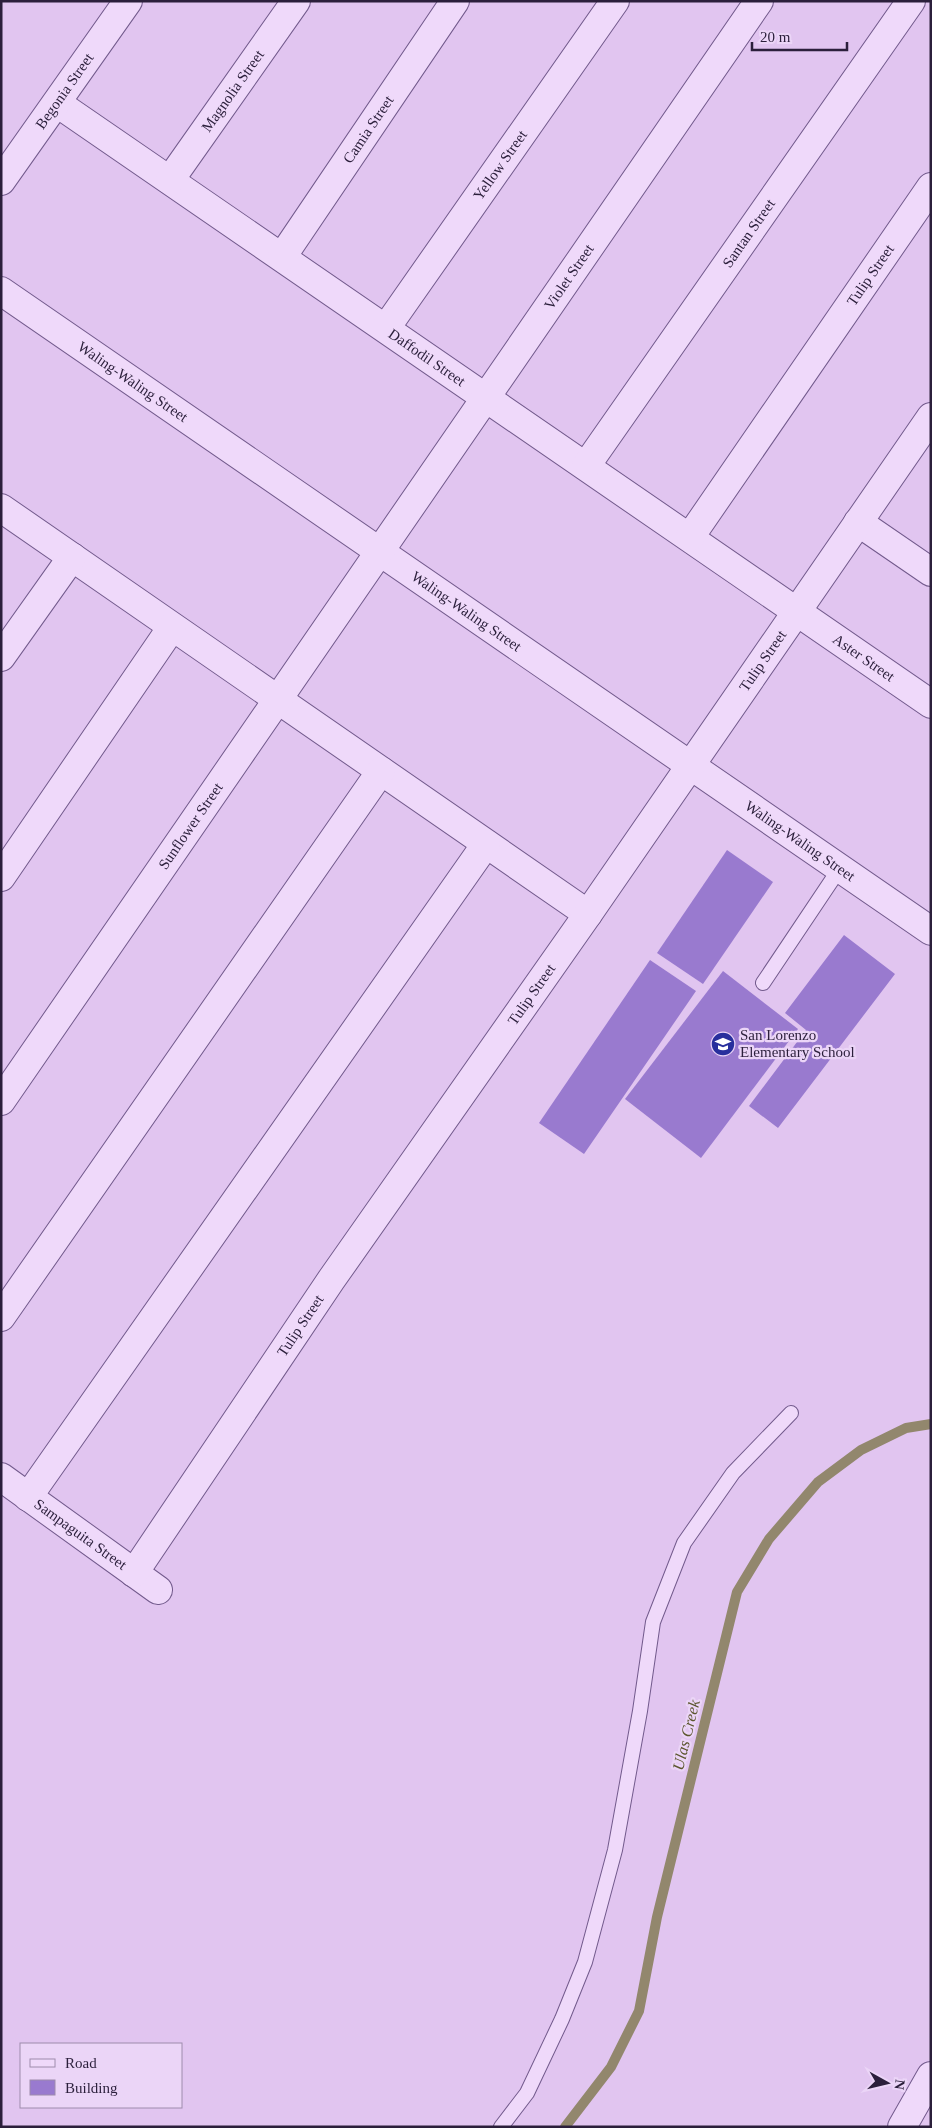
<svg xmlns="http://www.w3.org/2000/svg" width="932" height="2128" viewBox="0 0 932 2128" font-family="Georgia,serif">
<rect width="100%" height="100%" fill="#e1c5f0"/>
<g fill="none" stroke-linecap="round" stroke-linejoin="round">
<path stroke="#92876d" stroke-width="10" d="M565,2127L611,2067L639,2011L657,1917L737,1592L769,1539L818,1482L861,1450L906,1428L931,1424"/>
</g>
<g fill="#997acf">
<path d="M727,850L773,882L703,984L657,953Z"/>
<path d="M844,935L895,974L778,1128L749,1106L806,1030L785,1013Z"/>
<path d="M650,960L696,991L584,1154L539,1123Z"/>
<path d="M723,971L798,1029L701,1158L625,1099Z"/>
</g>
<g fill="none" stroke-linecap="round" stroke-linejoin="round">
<g stroke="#725a8c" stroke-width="16">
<g id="service">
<path d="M763,983L840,868"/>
<path d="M501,2127L527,2093L562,2019L585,1962L615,1850L640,1711L653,1622L684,1543L733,1473L791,1413"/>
</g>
</g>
<g stroke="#725a8c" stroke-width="30">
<g id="minor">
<path id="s1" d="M57,103L931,704"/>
<path id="s2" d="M170,180L296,1"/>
<path id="s3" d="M1,181L128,1"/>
<path id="s4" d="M282,257L455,1"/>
<path id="s5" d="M1,291L931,931"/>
<path id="s6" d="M386,328L615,1"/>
<path id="s7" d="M586,466L911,1"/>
<path d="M1,508L588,914"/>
<path d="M858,522L931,572"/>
<path id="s8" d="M690,537L931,187"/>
<path d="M1,657L72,557"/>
<path d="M1,877L172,627"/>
<path id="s9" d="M1,1101L759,1"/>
<path d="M1,1317L381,771"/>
<path id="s10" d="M1,1477L158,1590"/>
<path d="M28,1497L486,844"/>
<path id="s11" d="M134,1573L331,1280L588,914L931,417"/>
<path d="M902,2127L931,2076"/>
</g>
</g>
<use href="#service" stroke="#efd9fa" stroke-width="14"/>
<use href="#minor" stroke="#efd9fa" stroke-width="28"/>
</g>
<defs>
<g id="school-disc" transform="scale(1.25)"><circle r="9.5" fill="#282f9d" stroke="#ebd5f7"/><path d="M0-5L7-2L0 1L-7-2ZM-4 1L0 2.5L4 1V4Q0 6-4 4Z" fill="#fff"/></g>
</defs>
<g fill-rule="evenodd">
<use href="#school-disc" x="723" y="1044"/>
</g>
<g text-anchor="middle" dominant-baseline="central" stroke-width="4.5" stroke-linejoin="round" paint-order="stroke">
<g font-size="15" fill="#2b1f3b" stroke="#ebd5f7">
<text stroke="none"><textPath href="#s3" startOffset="110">Begonia Street</textPath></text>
<text stroke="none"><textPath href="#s2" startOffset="109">Magnolia Street</textPath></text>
<text stroke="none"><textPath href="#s4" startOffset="154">Camia Street</textPath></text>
<text stroke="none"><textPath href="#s6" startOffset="199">Yellow Street</textPath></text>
<text stroke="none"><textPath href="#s7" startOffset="284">Santan Street</textPath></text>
<text stroke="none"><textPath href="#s9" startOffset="1001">Violet Street</textPath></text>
<text stroke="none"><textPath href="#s8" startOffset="318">Tulip Street</textPath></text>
<text stroke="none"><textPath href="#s1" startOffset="449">Daffodil Street</textPath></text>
<text stroke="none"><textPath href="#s5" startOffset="160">Waling-Waling Street</textPath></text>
<text stroke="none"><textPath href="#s5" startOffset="565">Waling-Waling Street</textPath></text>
<text stroke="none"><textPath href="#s1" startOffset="979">Aster Street</textPath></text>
<text stroke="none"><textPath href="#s11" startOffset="1108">Tulip Street</textPath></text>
<text stroke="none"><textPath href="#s9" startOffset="334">Sunflower Street</textPath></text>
<text stroke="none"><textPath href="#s5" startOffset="970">Waling-Waling Street</textPath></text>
<text stroke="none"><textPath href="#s11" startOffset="702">Tulip Street</textPath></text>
<text stroke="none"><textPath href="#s11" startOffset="298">Tulip Street</textPath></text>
<text stroke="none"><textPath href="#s10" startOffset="98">Sampaguita Street</textPath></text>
</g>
<g font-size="15" fill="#2b1f3b" stroke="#ebd5f7" text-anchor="start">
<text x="740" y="1035">San Lorenzo<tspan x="740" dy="17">Elementary School</tspan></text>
</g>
<g font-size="16" font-style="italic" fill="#5c562e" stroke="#ebd5f7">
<text transform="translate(686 1735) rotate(-76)">Ulas Creek</text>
</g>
</g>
<rect width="932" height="2128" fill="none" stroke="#2b1f3b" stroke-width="5"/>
<rect x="20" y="2043" width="162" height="65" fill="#ebd5f7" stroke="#9e8cac"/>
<rect x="30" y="2059" width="25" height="8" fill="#efd9fa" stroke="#9e8cac"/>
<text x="65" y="2068" font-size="15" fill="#2b1f3b">Road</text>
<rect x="30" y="2080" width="25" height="15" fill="#997acf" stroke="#9e8cac"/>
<text x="65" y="2093" font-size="15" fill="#2b1f3b">Building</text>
<g transform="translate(887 2083) rotate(98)" stroke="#ebd5f7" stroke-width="4" paint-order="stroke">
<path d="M0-4L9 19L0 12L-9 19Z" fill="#2b1f3b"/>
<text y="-8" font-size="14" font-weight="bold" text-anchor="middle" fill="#2b1f3b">N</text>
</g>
<path d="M752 42v8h95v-8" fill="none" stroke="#2b1f3b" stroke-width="2.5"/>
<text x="760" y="42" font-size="15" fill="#2b1f3b" stroke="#ebd5f7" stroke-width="4" paint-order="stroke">20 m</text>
</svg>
